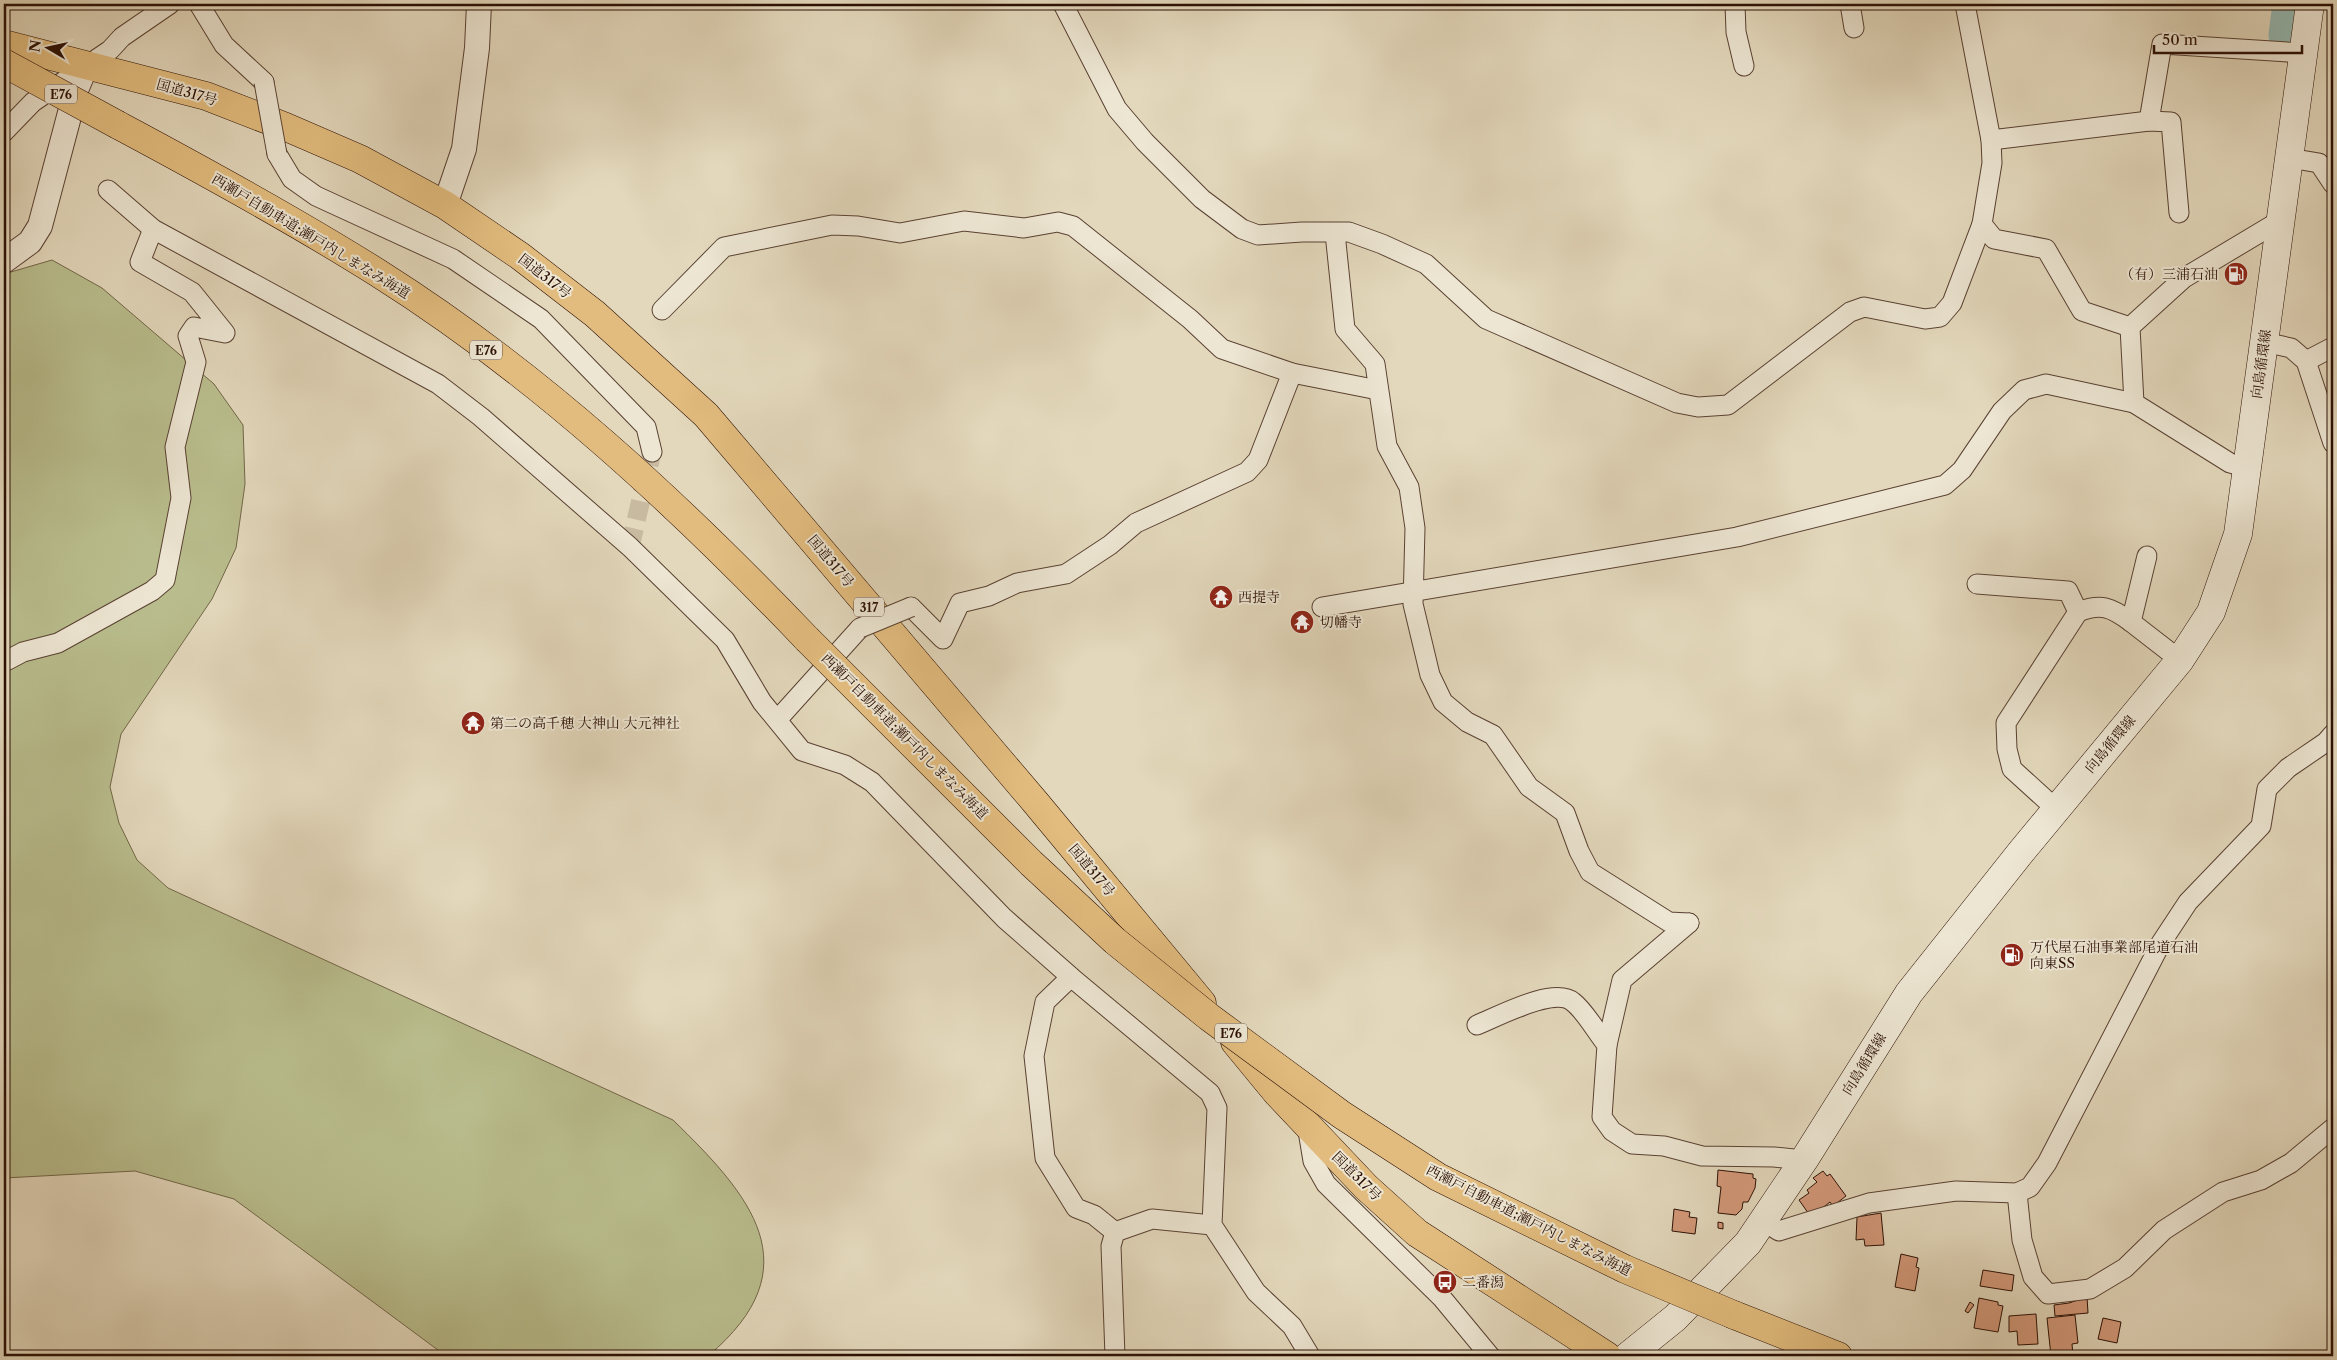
<svg xmlns="http://www.w3.org/2000/svg" width="2337" height="1360" viewBox="0 0 2337 1360" font-family="'Libre Caslon Text','Noto Serif JP',serif">
<rect width="100%" height="100%" fill="#e3d8bc"/>
<filter id="stains"><feTurbulence type="fractalNoise" baseFrequency=".004" numOctaves="4"/><feColorMatrix values="0 0 0 0 .2 0 0 0 0 .09 0 0 0 0 .02 0 0 0 .5 -.17"/></filter>
<radialGradient id="worn" r=".72"><stop offset=".6" stop-color="#630" stop-opacity="0"/><stop offset="1" stop-color="#630" stop-opacity=".3"/></radialGradient>
<path fill="#b9bd8d" stroke="#726648" d="M52,260L102,288L214,384L243,425L245,484L236,548L212,599L121,734L110,787L119,823L137,860L168,888L673,1120C750,1195 814,1267 708,1356H446L234,1199L135,1171L4,1178V274Z"/>
<g fill="none" stroke-linecap="round" stroke-linejoin="round">
<path stroke="#95b9b2" stroke-width="35" d="M2286,35L2290,4"/>
</g>
<g fill="#d4997a" stroke="#2b0f04">
<path d="M1718,1170L1753,1174V1178L1756,1179L1755,1188L1748,1202H1743L1742,1209L1736,1215L1718,1213L1721,1187L1717,1186Z"/>
<path d="M1823,1171L1827,1176L1830,1174L1846,1196L1833,1206L1830,1202L1811,1217L1799,1200L1809,1193L1807,1190L1817,1182L1813,1178Z"/>
<path d="M1674,1209L1690,1212L1689,1217L1697,1218L1695,1234L1672,1231Z"/>
<path d="M1881,1213L1884,1245L1865,1246L1864,1239L1856,1240L1857,1217Z"/>
<path d="M1718,1222L1723,1223V1229L1718,1228Z"/>
<path d="M1901,1254L1918,1258L1916,1267L1919,1268L1915,1291L1895,1287Z"/>
<path d="M1983,1270L2014,1275L2012,1291L1980,1286Z"/>
<path d="M2087,1297L2088,1313L2055,1316L2054,1305L2069,1303Z"/>
<path d="M1979,1298L1998,1302V1305L2003,1306L1998,1332L1974,1328Z"/>
<path d="M1970,1302L1974,1305L1968,1313L1965,1311Z"/>
<path d="M2036,1314L2038,1344L2018,1345L2017,1331L2009,1332V1316Z"/>
<path d="M2075,1315L2078,1343L2072,1344L2073,1356H2051L2047,1318Z"/>
<path d="M2103,1318L2121,1322L2117,1343L2098,1339Z"/>
</g>
<g fill="none" stroke-linecap="round" stroke-linejoin="round">
<path stroke="#c7baa0" stroke-width="19" stroke-dasharray="19 9" stroke-linecap="butt" d="M630,547L652,452"/>
<g stroke="#594132" stroke-width="21">
<g id="minor">
<path d="M199,4L224,45L264,82"/>
<path d="M1063,4L1117,109L1145,142L1202,199L1242,229L1258,235L1302,232H1349L1382,244L1426,264L1486,319L1677,403L1698,407L1728,405L1850,312L1864,307L1925,319L1940,317L1952,303L1982,224"/>
<path d="M1735,4L1736,32L1744,66"/>
<path d="M1850,4L1854,28"/>
<path d="M1965,4L1991,140L1992,163L1982,224L1994,239L2046,249L2082,311L2130,327"/>
<path d="M2149,121L2162,44L2303,53"/>
<path d="M4,132L33,102L110,50L122,37L170,4"/>
<path d="M1991,140L2149,121L2171,122L2179,213"/>
<path d="M277,154L292,179L316,196L453,259L541,319L646,427L652,452"/>
<path d="M2289,158L2319,163L2333,184"/>
<path d="M108,190L153,229L438,384L481,417L630,547L725,640L762,702L802,751L845,765L872,782L1004,918L1071,977L1210,1093L1217,1108L1212,1225L1256,1292L1292,1326L1310,1356"/>
<path d="M1335,233L1345,329L1375,364L1387,446L1409,487L1415,528L1413,604L1430,675L1443,702L1467,722L1493,735L1529,787L1565,813L1579,851L1590,872L1669,922L1689,923"/>
<path d="M662,310L724,247L832,225L858,226L900,233L964,221L1024,228L1058,222L1073,226L1190,319L1222,349L1292,373L1378,390"/>
<path d="M2264,342L2291,348L2306,361L2333,443"/>
<path d="M2306,361L2333,347"/>
<path d="M2247,468L2230,463L2134,403L2130,327L2184,278L2281,220"/>
<path d="M2147,556L2131,622L2180,660"/>
<path d="M1977,584L2068,591L2078,612C2101,603 2111,607 2131,622"/>
<path d="M911,607L943,639L960,603L989,596L1017,583L1066,574L1110,545L1136,523L1247,472L1258,460L1292,373"/>
<path d="M1322,607L1737,537L1945,485L1962,470L2002,411L2024,390L2046,384L2134,403"/>
<path d="M4,662L23,652L58,643L152,591L165,580L181,498L175,447L196,362L188,336L194,327L225,333L192,292L140,262L153,229"/>
<path d="M778,719L860,628"/>
<path d="M2056,809L2012,769L2007,749L2006,723L2078,612"/>
<path d="M1071,977L1045,1002L1034,1056L1045,1158L1076,1208L1094,1215L1115,1232"/>
<path d="M1477,1025C1497,1017 1554,986 1573,1002C1585,1011 1597,1033 1607,1045L1602,1117L1612,1131L1632,1144L1664,1146L1702,1156L1774,1157L1804,1160"/>
<path d="M1607,1045L1622,980L1689,923"/>
<path d="M1307,1125L1313,1161L1326,1184L1442,1298L1490,1356"/>
<path d="M2017,1193L2022,1240L2033,1277L2048,1294L2090,1289L2125,1268L2164,1230L2223,1192L2261,1180L2291,1163L2333,1128"/>
<path d="M1763,1221L1779,1231L1869,1203L1956,1191L2017,1193L2030,1187L2047,1163L2161,943L2188,902L2261,826L2267,789L2288,768L2326,742L2333,734"/>
<path d="M1115,1356L1111,1246L1115,1232L1152,1219L1212,1225"/>
</g>
</g>
<g stroke="#594132" stroke-width="26">
<g id="tertiary">
<path d="M445,205L464,149L477,48L479,4"/>
<path d="M4,261L30,242L40,226L76,90L87,64"/>
</g>
</g>
<g stroke="#2b0f04" stroke-width="29">
<path id="secondary" d="M1628,1356L1675,1318L1748,1243L1804,1160L1909,993L2021,852L2180,660L2211,612L2238,534L2310,4"/>
</g>
<g stroke="#2b0f04" stroke-width="29">
<g id="trunk">
<path d="M4,44L206,96L286,127L360,159L445,205L520,256L595,314L706,415L1036,803L1202,1003"/>
<path d="M1235,1042L1277,1093L1366,1187L1417,1233L1607,1356"/>
</g>
</g>
<g stroke="#2b0f04" stroke-width="29">
<g id="motorway">
<path d="M118,125C206,172 294,220 378,273C538,374 677,503 807,639"/>
<path d="M1734,1315L1838,1356"/>
</g>
</g>
<use href="#minor" stroke="#ede6d3" stroke-width="19"/>
<use href="#tertiary" stroke="#ede6d3" stroke-width="24"/>
<use href="#secondary" stroke="#ede6d3" stroke-width="28"/>
<use href="#trunk" stroke="#e2bc7e" stroke-width="28"/>
<use href="#motorway" stroke="#e2bc7e" stroke-width="28"/>
<g stroke="#594132" stroke-width="21" stroke-linecap="butt">
<g id="minor-bridge">
<path d="M264,82L277,154"/>
<path d="M860,628L911,607"/>
</g>
</g>
<g stroke="#2b0f04" stroke-width="29" stroke-linecap="butt">
<g id="motorway-bridge">
<path d="M4,63L118,125"/>
<path d="M807,639L1031,863L1115,941L1209,1017L1342,1115L1438,1177L1625,1269L1734,1315"/>
</g>
</g>
<use href="#minor-bridge" stroke="#ede6d3" stroke-width="19"/>
<use href="#motorway-bridge" stroke="#e2bc7e" stroke-width="28"/>
</g>
<defs>
<g id="fuel-disc" transform="scale(1.25)"><circle r="9.5" fill="#8f2418" stroke="#ede6d3"/><path d="M-5.5-6h7V0h2V4h1.3V-2.5L3-4.5l.8-.8L6-3V5H2.5V1h-1V6h-7ZM-4.2-4.7v3.2H.2V-4.7Z" fill="#fff"/></g>
<g id="temple-disc" transform="scale(1.25)"><circle r="9.5" fill="#8f2418" stroke="#ede6d3"/><path d="M0-6L5-2H3V0L6.5 2.5H4V6H1.5V3h-3V6H-4V2.5H-6.5L-3 0V-2H-5Z" fill="#fff"/></g>
<g id="bus-disc" transform="scale(1.25)"><circle r="9.5" fill="#8f2418" stroke="#ede6d3"/><path d="M-5-6H5V4H4V6H2V4H-2V6H-4V4H-5ZM-3.5-4V0h7V-4ZM-3.5 1.2v1.5H-2V1.2ZM2 1.2v1.5H3.5V1.2Z" fill="#fff"/></g>
</defs>
<g fill-rule="evenodd">
<use href="#fuel-disc" x="2236" y="274"/>
<use href="#temple-disc" x="1221" y="597"/>
<use href="#temple-disc" x="1302" y="622"/>
<use href="#temple-disc" x="473" y="723"/>
<use href="#fuel-disc" x="2012" y="955"/>
<use href="#bus-disc" x="1445" y="1282"/>
</g>
<g text-anchor="middle" dominant-baseline="central" stroke-width="4" stroke-linejoin="round" paint-order="stroke">
<g fill="#ede6d3" stroke="#655042" stroke-width="1">
<rect x="45" y="84.5" width="32" height="19" rx="4"/>
<rect x="470" y="340.5" width="32" height="19" rx="4"/>
<rect x="854" y="597.5" width="30" height="19" rx="4"/>
<rect x="1215" y="1023.5" width="32" height="19" rx="4"/>
</g>
<g font-size="12" font-weight="bold" fill="#2b0f04">
<text x="61" y="94">E76</text>
<text x="486" y="350">E76</text>
<text x="869" y="607">317</text>
<text x="1231" y="1033">E76</text>
</g>
<g font-size="14" fill="#2b0f04" stroke="#ede6d3">
<text transform="translate(187 92) rotate(16)">国道317号</text>
<text transform="translate(311 236) rotate(31)">西瀬戸自動車道;瀬戸内しまなみ海道</text>
<text transform="translate(545 276) rotate(38)">国道317号</text>
<text transform="translate(2261 364) rotate(-82)">向島循環線</text>
<text transform="translate(831 561) rotate(50)">国道317号</text>
<text transform="translate(905 736) rotate(45)">西瀬戸自動車道;瀬戸内しまなみ海道</text>
<text transform="translate(2110 744) rotate(-50)">向島循環線</text>
<text transform="translate(1092 870) rotate(50)">国道317号</text>
<text transform="translate(1864 1064) rotate(-58)">向島循環線</text>
<text transform="translate(1357 1176) rotate(45)">国道317号</text>
<text transform="translate(1529 1220) rotate(27)">西瀬戸自動車道;瀬戸内しまなみ海道</text>
</g>
<g font-size="14" fill="#2b0f04" stroke="#ede6d3" text-anchor="start">
<text x="2218" y="274" text-anchor="end">（有）三浦石油</text>
<text x="1238" y="597">西提寺</text>
<text x="1320" y="622">切幡寺</text>
<text x="490" y="723">第二の高千穂 大神山 大元神社</text>
<text x="2030" y="947">万代屋石油事業部尾道石油<tspan x="2030" dy="16">向東SS</tspan></text>
<text x="1462" y="1282">二番潟</text>
</g>
</g>
<rect width="2337" height="1360" fill="none" stroke="#e3d8bc" stroke-width="20"/>
<rect x="5" y="5" width="2327" height="1350" fill="none" stroke="#2b0f04" stroke-width="2.5"/>
<rect x="10" y="10" width="2317" height="1340" fill="none" stroke="#2b0f04"/>
<g transform="translate(48 48) rotate(279)" stroke="#ede6d3" stroke-width="4" paint-order="stroke">
<path d="M0-4L9 19L0 12L-9 19Z" fill="#2b0f04"/>
<text y="-8" font-size="14" font-weight="bold" text-anchor="middle" fill="#2b0f04">N</text>
</g>
<path d="M2154 45v8h148v-8" fill="none" stroke="#2b0f04" stroke-width="2.5"/>
<text x="2162" y="45" font-size="15" fill="#2b0f04" stroke="#ede6d3" stroke-width="4" paint-order="stroke">50 m</text>
<rect width="100%" height="100%" filter="url(#stains)"/>
<rect width="100%" height="100%" fill="url(#worn)"/>
</svg>
